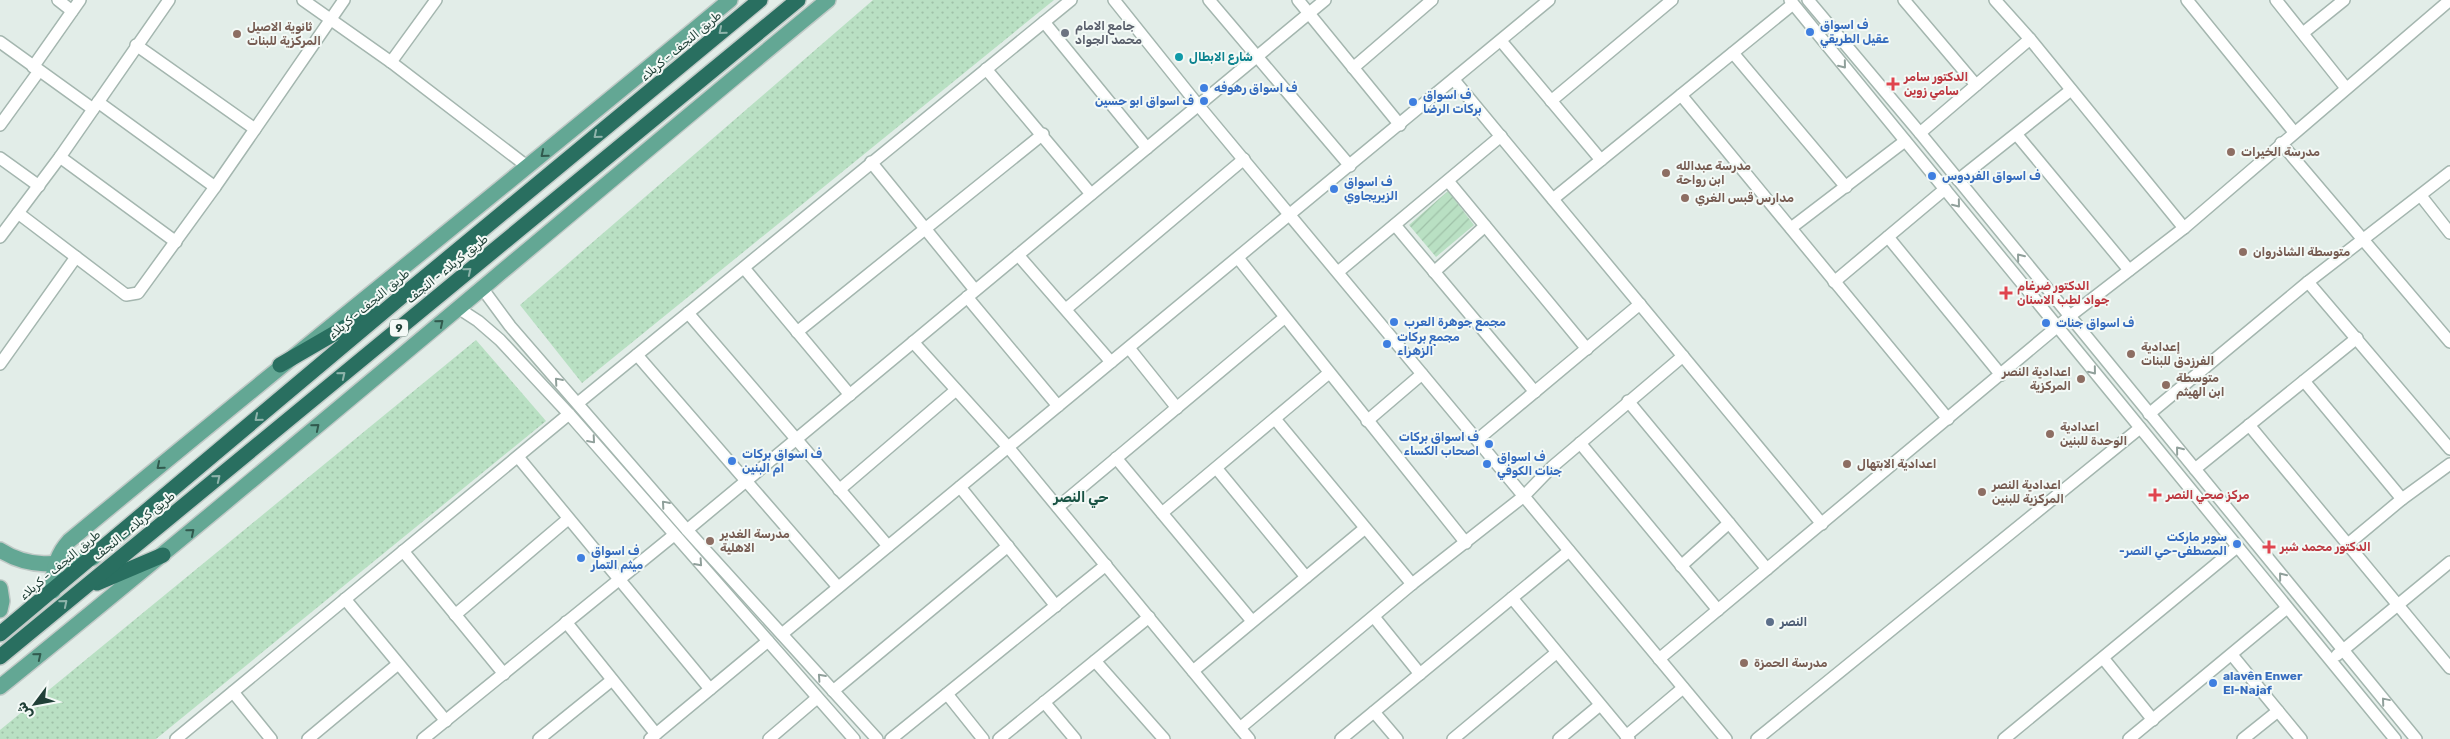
<svg xmlns="http://www.w3.org/2000/svg" width="2450" height="739" viewBox="0 0 2450 739" font-family="Rubik,Vazirmatn,sans-serif">
<defs>
<pattern id="grass-dots" width="8" height="8" patternUnits="userSpaceOnUse" patternTransform="scale(1.25)"><rect width="8" height="8" fill="#b9e0c3"/><path d="M2 2h.1M6 6h.1" fill="none" stroke="#9fc1a8" stroke-width="1.8" stroke-linecap="round"/></pattern>
<pattern id="garden-furrows" width="10" height="10" patternUnits="userSpaceOnUse" patternTransform="scale(1.25)"><rect width="10" height="10" fill="#b9e0c3"/><path d="M-1 1l2-2M0 10L10 0M9 11l2-2" fill="none" stroke="#9fc1a8"/></pattern>
</defs>
<rect width="100%" height="100%" fill="#e2ede8"/>
<g fill="url(#grass-dots)">
<path d="M873,0H1054L582,383L520,305Z"/>
<path d="M476,340L546,421L156,739H0V730Z"/>
</g>
<path fill="url(#garden-furrows)" d="M1448,191L1474,225L1436,257L1409,225Z"/>
<g fill="none" stroke-linecap="round" stroke-linejoin="round">
<g stroke="#a4b6af" stroke-width="14">
<g id="minor">
<path d="M58,0L72,11"/>
<path d="M303,0L391,62L528,167"/>
<path d="M1114,0L1198,105L1726,739"/>
<path d="M1209,0L1350,166"/>
<path d="M1298,0L1400,125"/>
<path d="M1790,0L2395,739"/>
<path d="M1808,0L1920,133L2416,739"/>
<path d="M1904,0L1976,85"/>
<path d="M1995,0L2030,39L2184,228"/>
<path d="M2187,0L2294,132"/>
<path d="M2276,0L2346,88"/>
<path d="M1044,22L1147,148"/>
<path d="M2303,33L2344,0"/>
<path d="M1501,41L1601,160"/>
<path d="M0,42L93,109"/>
<path d="M136,45L255,129"/>
<path d="M1733,53L1846,187"/>
<path d="M391,62L436,0"/>
<path d="M33,67L80,0"/>
<path d="M1353,68L1432,0"/>
<path d="M986,69L1091,194"/>
<path d="M1454,80L1822,524"/>
<path d="M1681,95L1948,419"/>
<path d="M1551,101L1672,0"/>
<path d="M98,102L215,187"/>
<path d="M0,125L39,71"/>
<path d="M1920,133L2030,39"/>
<path d="M2017,135L2129,270"/>
<path d="M2281,143L2450,342"/>
<path d="M60,157L176,242"/>
<path d="M0,158L39,186"/>
<path d="M871,162L975,290"/>
<path d="M1958,180L2071,90"/>
<path d="M1448,181L1587,349"/>
<path d="M2421,196L2450,233"/>
<path d="M1553,199L1793,4"/>
<path d="M18,213L126,295L138,293L215,187L344,0"/>
<path d="M1395,225L1535,392"/>
<path d="M1791,228L1905,141"/>
<path d="M0,237L60,157L169,0"/>
<path d="M1888,237L2001,375"/>
<path d="M1018,255L1111,362"/>
<path d="M1238,258L1466,543"/>
<path d="M744,268L850,395"/>
<path d="M1338,272L1501,136"/>
<path d="M1434,272L1485,226"/>
<path d="M1834,282L1945,189"/>
<path d="M2308,282L2450,449"/>
<path d="M482,288L510,326L687,530L877,739"/>
<path d="M967,297L1058,406"/>
<path d="M458,308L478,321L500,340L569,414L854,739"/>
<path d="M1066,309L1244,159"/>
<path d="M688,313L888,546"/>
<path d="M797,332L1043,134"/>
<path d="M913,342L1008,447L1249,739"/>
<path d="M1129,348L1177,408"/>
<path d="M637,355L838,587"/>
<path d="M0,364L76,257"/>
<path d="M2304,381L2402,499"/>
<path d="M1628,401L1767,569"/>
<path d="M578,403L1071,0"/>
<path d="M2149,414L2308,282L2450,172"/>
<path d="M1275,419L1412,584"/>
<path d="M1367,421L1422,374"/>
<path d="M2249,425L2450,668"/>
<path d="M1477,440L1640,304"/>
<path d="M1580,443L1718,610"/>
<path d="M518,457L710,689"/>
<path d="M1116,458L1252,621"/>
<path d="M1217,469L1306,577"/>
<path d="M2195,469L2357,338"/>
<path d="M960,487L1056,606"/>
<path d="M839,490L956,390"/>
<path d="M1058,507L1284,318"/>
<path d="M1162,513L1329,373"/>
<path d="M687,530L1325,0"/>
<path d="M2348,544L2402,499L2450,464"/>
<path d="M403,551L504,674"/>
<path d="M1681,566L1729,523"/>
<path d="M1512,598L1629,739"/>
<path d="M345,599L446,721"/>
<path d="M455,615L568,519"/>
<path d="M1374,617L1420,674"/>
<path d="M566,622L656,734"/>
<path d="M782,634L1549,0"/>
<path d="M2232,655L2301,739"/>
<path d="M2337,655L2450,562"/>
<path d="M2103,658L2153,720"/>
<path d="M1659,659L2070,316L2184,228L2450,0"/>
<path d="M1095,661L1164,739"/>
<path d="M1193,671L1364,529"/>
<path d="M833,691L1008,546"/>
<path d="M233,692L271,739"/>
<path d="M947,694L983,739"/>
<path d="M1044,702L1075,739"/>
<path d="M1374,712L1397,739"/>
<path d="M1240,728L1412,584L1524,496L1552,467L1683,356"/>
<path d="M1626,736L1683,688"/>
<path d="M176,739L569,414"/>
<path d="M308,739L398,664"/>
<path d="M423,739L674,535"/>
<path d="M539,739L612,680"/>
<path d="M650,739L768,641"/>
<path d="M769,739L817,698"/>
<path d="M891,739L1106,565"/>
<path d="M999,739L1149,617"/>
<path d="M1341,739L1569,551"/>
<path d="M1453,739L1556,653"/>
<path d="M1559,739L1600,705"/>
<path d="M1757,739L2140,428"/>
<path d="M2004,739L2237,547"/>
<path d="M2129,739L2287,608"/>
<path d="M2243,739L2278,711"/>
</g>
</g>
<g stroke="#c1cac7" stroke-width="18">
<g id="major">
<path d="M0,550C31,570 59,564 93,558"/>
<path d="M0,588L2,601L0,610"/>
<path d="M53,591C52,571 56,555 69,541C288,359 511,182 730,0"/>
<path d="M0,687C279,462 551,228 828,0"/>
</g>
</g>
<g stroke="#c1cac7" stroke-width="18">
<g id="highway">
<path d="M280,365L373,311"/>
<path d="M97,583L163,555"/>
<path d="M0,634L407,292L760,0"/>
<path d="M0,657L798,0"/>
</g>
</g>
<use href="#minor" stroke="#fff" stroke-width="11"/>
<use href="#major" stroke="#63a794" stroke-width="15"/>
<use href="#highway" stroke="#296f60" stroke-width="15"/>
</g>
<defs><path id="oneway-chevron" d="M-2-3.5L2.5 0L-2 3.5" fill="none" stroke-width="1.6" stroke-linecap="round" stroke-linejoin="round" transform="scale(1.25)"/></defs>
<g stroke="#8eb4ab">
<use href="#oneway-chevron" transform="translate(722 31) rotate(140)"/>
<use href="#oneway-chevron" transform="translate(597 135) rotate(140)"/>
<use href="#oneway-chevron" transform="translate(468 271) rotate(-39)"/>
<use href="#oneway-chevron" transform="translate(342 375) rotate(-39)"/>
<use href="#oneway-chevron" transform="translate(258 418) rotate(140)"/>
<use href="#oneway-chevron" transform="translate(217 478) rotate(-39)"/>
<use href="#oneway-chevron" transform="translate(64 603) rotate(-40)"/>
</g>
<g stroke="#90a09b">
<use href="#oneway-chevron" transform="translate(1843 65) rotate(51)"/>
<use href="#oneway-chevron" transform="translate(1957 204) rotate(51)"/>
<use href="#oneway-chevron" transform="translate(2020 257) rotate(-129)"/>
<use href="#oneway-chevron" transform="translate(2093 371) rotate(51)"/>
<use href="#oneway-chevron" transform="translate(558 381) rotate(-131)"/>
<use href="#oneway-chevron" transform="translate(592 440) rotate(49)"/>
<use href="#oneway-chevron" transform="translate(2179 450) rotate(-129)"/>
<use href="#oneway-chevron" transform="translate(665 504) rotate(-131)"/>
<use href="#oneway-chevron" transform="translate(699 563) rotate(48)"/>
<use href="#oneway-chevron" transform="translate(2282 576) rotate(-129)"/>
<use href="#oneway-chevron" transform="translate(821 677) rotate(-132)"/>
<use href="#oneway-chevron" transform="translate(2385 701) rotate(-130)"/>
</g>
<g stroke="#315a4e">
<use href="#oneway-chevron" transform="translate(544 154) rotate(140)"/>
<use href="#oneway-chevron" transform="translate(440 323) rotate(-40)"/>
<use href="#oneway-chevron" transform="translate(316 427) rotate(-40)"/>
<use href="#oneway-chevron" transform="translate(160 466) rotate(140)"/>
<use href="#oneway-chevron" transform="translate(191 532) rotate(-40)"/>
<use href="#oneway-chevron" transform="translate(38 656) rotate(-39)"/>
</g>
<g fill="#3f7fe0" stroke="#f3f9f6" stroke-width="2">
<circle cx="1810" cy="32" r="5"/>
<circle cx="1204" cy="88" r="5"/>
<circle cx="1204" cy="101" r="5"/>
<circle cx="1413" cy="102" r="5"/>
<circle cx="1932" cy="176" r="5"/>
<circle cx="1334" cy="189" r="5"/>
<circle cx="1394" cy="322" r="5"/>
<circle cx="2046" cy="323" r="5"/>
<circle cx="1387" cy="344" r="5"/>
<circle cx="1489" cy="444" r="5"/>
<circle cx="732" cy="461" r="5"/>
<circle cx="1487" cy="464" r="5"/>
<circle cx="2237" cy="544" r="5"/>
<circle cx="581" cy="558" r="5"/>
<circle cx="2213" cy="683" r="5"/>
</g>
<circle fill="#6b7280" stroke="#f3f9f6" stroke-width="2" cx="1065" cy="33" r="5"/>
<g fill="#8d6e63" stroke="#f3f9f6" stroke-width="2">
<circle cx="237" cy="34" r="5"/>
<circle cx="2231" cy="152" r="5"/>
<circle cx="1666" cy="173" r="5"/>
<circle cx="1685" cy="198" r="5"/>
<circle cx="2243" cy="252" r="5"/>
<circle cx="2131" cy="354" r="5"/>
<circle cx="2081" cy="379" r="5"/>
<circle cx="2166" cy="385" r="5"/>
<circle cx="2050" cy="434" r="5"/>
<circle cx="1847" cy="464" r="5"/>
<circle cx="1982" cy="492" r="5"/>
<circle cx="710" cy="541" r="5"/>
<circle cx="1744" cy="663" r="5"/>
</g>
<circle fill="#0f9aa8" stroke="#f3f9f6" stroke-width="2" cx="1179" cy="57" r="5"/>
<g fill="#e0444e" stroke="#f3f9f6" stroke-width="2">
<path d="M1890.5 76.5h5v5h5v5h-5v5h-5v-5h-5v-5h5z"/>
<path d="M2003.5 285.5h5v5h5v5h-5v5h-5v-5h-5v-5h5z"/>
<path d="M2152.5 487.5h5v5h5v5h-5v5h-5v-5h-5v-5h5z"/>
<path d="M2266.5 539.5h5v5h5v5h-5v5h-5v-5h-5v-5h5z"/>
</g>
<circle fill="#5c6f8a" stroke="#f3f9f6" stroke-width="2" cx="1770" cy="622" r="5"/>
<g text-anchor="middle" dominant-baseline="central" stroke-width="4" stroke-linejoin="round" paint-order="stroke">
<rect fill="#f3f9f6" stroke="#5f7870" stroke-width="1" x="390" y="319.5" width="18" height="17" rx="4"/>
<g font-size="11" font-weight="bold" fill="#204037">
<text x="399" y="328">9</text>
</g>
<g font-size="12" font-weight="bold" fill="#366cbe" stroke="#f3f9f6" text-anchor="start">
<text x="1820" y="25">ف اسواق<tspan x="1820" dy="14">عقيل الطريقي</tspan></text>
<text x="1214" y="88">ف اسواق رهوفه</text>
<text x="1423" y="95">ف اسواق<tspan x="1423" dy="14">بركات الرضا</tspan></text>
<text x="1194" y="101" text-anchor="end">ف اسواق ابو حسين</text>
<text x="1942" y="176">ف اسواق الفردوس</text>
<text x="1344" y="182">ف اسواق<tspan x="1344" dy="14">الزيريجاوي</tspan></text>
<text x="1404" y="322">مجمع جوهرة العرب</text>
<text x="2056" y="323">ف اسواق جنات</text>
<text x="1397" y="337">مجمع بركات<tspan x="1397" dy="14">الزهراء</tspan></text>
<text x="1479" y="437" text-anchor="end">ف اسواق بركات<tspan x="1479" dy="14">اصحاب الكساء</tspan></text>
<text x="742" y="454">ف اسواق بركات<tspan x="742" dy="14">ام البنين</tspan></text>
<text x="1497" y="457">ف اسواق<tspan x="1497" dy="14">جنات الكوفي</tspan></text>
<text x="2227" y="537" text-anchor="end">سوبر ماركت<tspan x="2227" dy="14">-المصطفى-حي النصر</tspan></text>
<text x="591" y="551">ف اسواق<tspan x="591" dy="14">ميثم التمار</tspan></text>
<text x="2223" y="676">alavên Enwer<tspan x="2223" dy="14">El-Najaf</tspan></text>
</g>
<g font-size="12" font-weight="bold" fill="#5b616d" stroke="#f3f9f6" text-anchor="start">
<text x="1075" y="26">جامع الامام<tspan x="1075" dy="14">محمد الجواد</tspan></text>
</g>
<g font-size="12" font-weight="bold" fill="#785e54" stroke="#f3f9f6" text-anchor="start">
<text x="247" y="27">ثانوية الاصيل<tspan x="247" dy="14">المركزية للبنات</tspan></text>
<text x="2241" y="152">مدرسة الخيرات</text>
<text x="1676" y="166">مدرسة عبدالله<tspan x="1676" dy="14">ابن رواحة</tspan></text>
<text x="1695" y="198">مدارس قبس الغري</text>
<text x="2253" y="252">متوسطة الشاذروان</text>
<text x="2141" y="347">إعدادية<tspan x="2141" dy="14">الفرزدق للبنات</tspan></text>
<text x="2071" y="372" text-anchor="end">اعدادية النصر<tspan x="2071" dy="14">المركزية</tspan></text>
<text x="2176" y="378">متوسطة<tspan x="2176" dy="14">ابن الهيثم</tspan></text>
<text x="2060" y="427">اعدادية<tspan x="2060" dy="14">الوحدة للبنين</tspan></text>
<text x="1857" y="464">اعدادية الابتهال</text>
<text x="1992" y="485">اعدادية النصر<tspan x="1992" dy="14">المركزية للبنين</tspan></text>
<text x="720" y="534">مدرسة الغدير<tspan x="720" dy="14">الاهلية</tspan></text>
<text x="1754" y="663">مدرسة الحمزة</text>
</g>
<g font-size="12" fill="#204037" stroke="#f3f9f6">
<text transform="translate(681 46) rotate(-40)">طريق النجف - کربلاء</text>
<text transform="translate(447 269) rotate(-39)">طريق کربلاء - النجف</text>
<text transform="translate(369 304) rotate(-40)">طريق النجف - کربلاء</text>
<text transform="translate(134 526) rotate(-39)">طريق کربلاء - النجف</text>
<text transform="translate(60 565) rotate(-40)">طريق النجف - کربلاء</text>
</g>
<g font-size="12" font-weight="bold" fill="#0d838f" stroke="#f3f9f6" text-anchor="start">
<text x="1189" y="57">شارع الابطال</text>
</g>
<g font-size="12" font-weight="bold" fill="#be3a42" stroke="#f3f9f6" text-anchor="start">
<text x="1904" y="77">الدكتور سامر<tspan x="1904" dy="14">سامي زوين</tspan></text>
<text x="2017" y="286">الدكتور ضرغام<tspan x="2017" dy="14">جواد لطب الاسنان</tspan></text>
<text x="2166" y="495">مركز صحي النصر</text>
<text x="2280" y="547">الدكتور محمد شبر</text>
</g>
<g font-size="12" font-weight="bold" fill="#4e5e75" stroke="#f3f9f6" text-anchor="start">
<text x="1780" y="622">النصر</text>
</g>
<g font-size="14" font-weight="bold" fill="#1a5445" stroke="#f3f9f6">
<text x="1081" y="497">حي النصر</text>
</g>
</g>
<g transform="translate(35 704) rotate(238)" stroke="#f3f9f6" stroke-width="4" paint-order="stroke">
<path d="M0-4L9 19L0 12L-9 19Z" fill="#204037"/>
<text y="-8" font-size="14" font-weight="bold" text-anchor="middle" fill="#204037">ش</text>
</g>
</svg>
